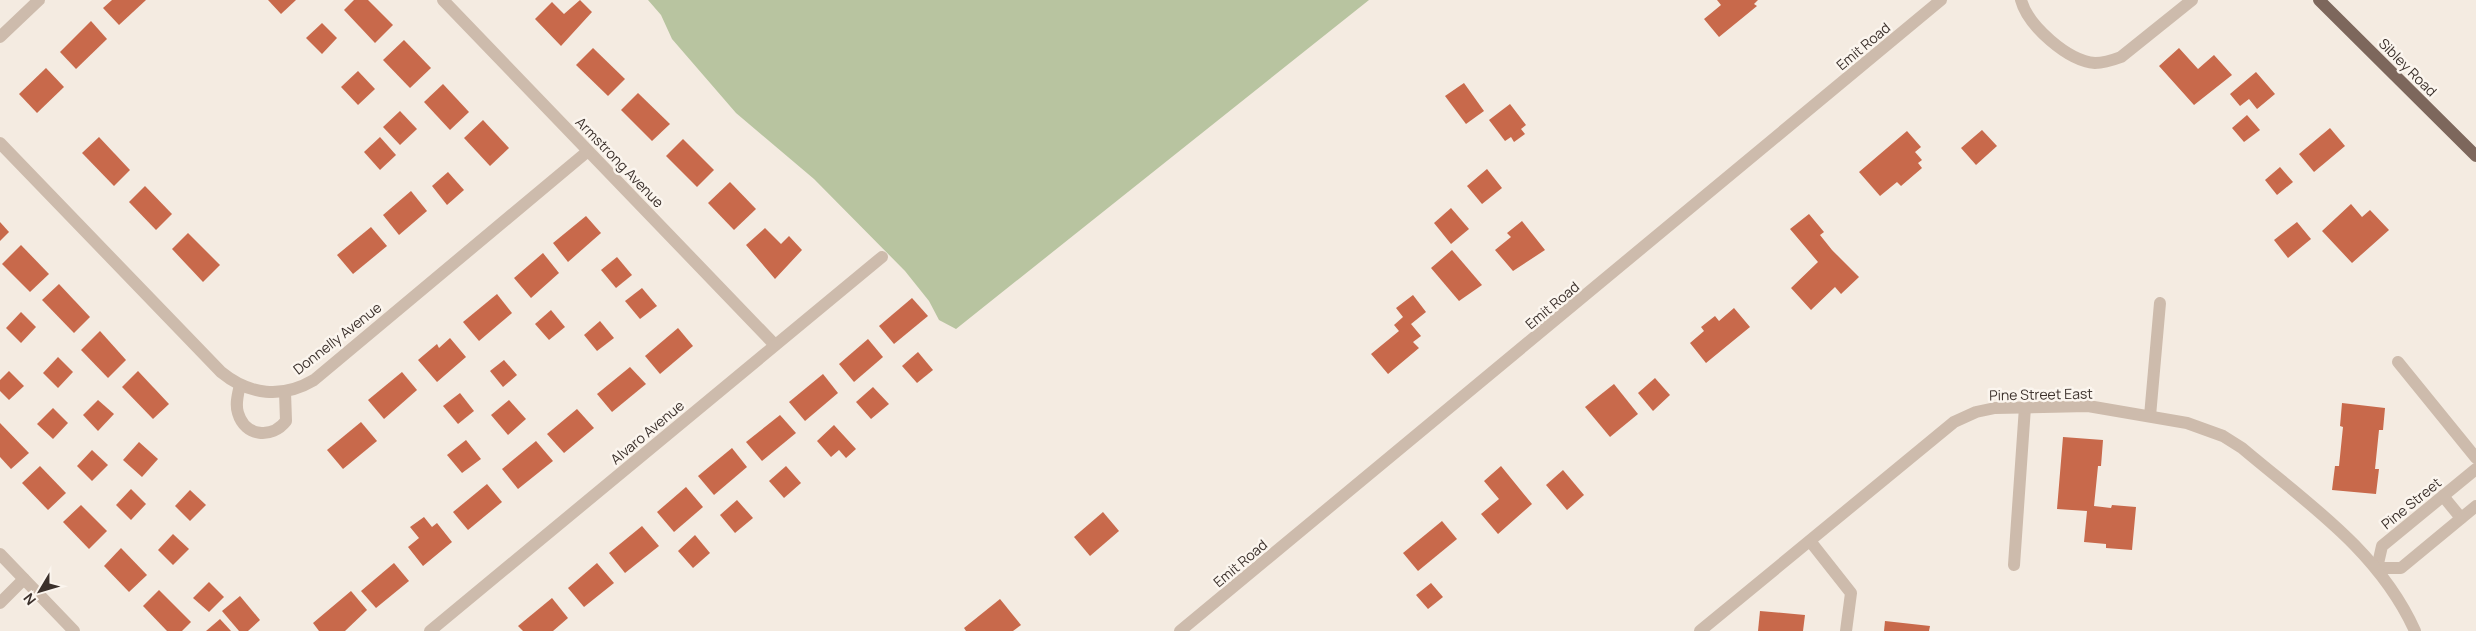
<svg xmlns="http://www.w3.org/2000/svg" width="2476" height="631" viewBox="0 0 2476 631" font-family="Manrope,sans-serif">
<rect width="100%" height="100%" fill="#f4ebe1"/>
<path fill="#b8c4a0" d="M648,0H1369L956,329L939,320L929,301L905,271L814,179L736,113L672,39L661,15Z"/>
<g fill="#c8694b">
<path d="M112,0H146L119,25L103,8Z"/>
<path d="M268,0H296L281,14Z"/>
<path d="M354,0H368L393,25L375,43L344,10Z"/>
<path d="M580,0L592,12L561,46L535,19L552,2L564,14Z"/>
<path d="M1717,0H1758L1754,4L1757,6L1719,37L1704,19L1721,5Z"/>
<path d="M91,21L107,39L76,69L60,52Z"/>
<path d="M322,23L337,38L322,54L306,38Z"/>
<path d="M404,40L431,68L410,88L383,60Z"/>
<path d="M593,48L625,79L608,96L576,65Z"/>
<path d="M2179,48L2198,69L2214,55L2232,75L2194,105L2159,66Z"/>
<path d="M46,68L64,87L37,113L19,94Z"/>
<path d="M358,71L375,89L358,105L341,87Z"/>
<path d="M2256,72L2275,94L2257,109L2249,99L2240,106L2230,94Z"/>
<path d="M1464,83L1484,111L1466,124L1445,96Z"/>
<path d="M443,84L469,112L450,130L424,102Z"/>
<path d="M638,93L670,124L652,141L621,110Z"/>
<path d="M1510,104L1526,125L1521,129L1525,134L1514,142L1511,137L1505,141L1489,120Z"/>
<path d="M400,111L417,129L400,145L383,127Z"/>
<path d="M2247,115L2260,130L2244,142L2232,128Z"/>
<path d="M483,120L509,148L490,166L464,138Z"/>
<path d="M2330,128L2345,146L2314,172L2299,154Z"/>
<path d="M1982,130L1997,146L1976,165L1961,148Z"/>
<path d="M1907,131L1921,147L1915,152L1922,160L1918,163L1922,168L1901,186L1897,182L1880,196L1859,172Z"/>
<path d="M99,137L130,170L114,186L82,153Z"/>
<path d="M380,137L396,155L380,170L364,152Z"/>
<path d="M683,139L714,170L697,187L666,156Z"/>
<path d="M2280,167L2293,182L2277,195L2265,180Z"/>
<path d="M1487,169L1502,188L1482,204L1467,186Z"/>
<path d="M448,172L464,190L447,205L432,186Z"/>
<path d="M730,182L756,209L734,230L708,203Z"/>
<path d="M145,186L172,214L156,230L129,202Z"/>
<path d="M411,191L427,211L399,235L383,215Z"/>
<path d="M2351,204L2362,217L2370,210L2389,230L2352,263L2322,231Z"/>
<path d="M1451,208L1469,229L1451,244L1434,223Z"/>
<path d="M1809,214L1824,232L1820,235L1832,250L1859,277L1841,294L1835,287L1811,310L1791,288L1818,262L1790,229Z"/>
<path d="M586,216L601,233L568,262L553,243Z"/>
<path d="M1522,221L1545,250L1513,271L1495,250L1511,237L1507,233Z"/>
<path d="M0,222L9,232L0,241Z"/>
<path d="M2297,222L2311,239L2288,258L2274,240Z"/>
<path d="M371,227L387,246L353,274L337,255Z"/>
<path d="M765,228L781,244L789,236L802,250L775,279L746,245Z"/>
<path d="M188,233L220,265L203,282L172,249Z"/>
<path d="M21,245L49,274L30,292L2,264Z"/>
<path d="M1452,250L1482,285L1459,301L1431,268Z"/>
<path d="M543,253L559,273L531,298L514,278Z"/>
<path d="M617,257L632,275L616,288L601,270Z"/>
<path d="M59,284L90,317L74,333L42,300Z"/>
<path d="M642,288L657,306L640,319L625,301Z"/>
<path d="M497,294L512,313L479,341L463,322Z"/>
<path d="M1413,295L1426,312L1411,324L1421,336L1413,342L1419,348L1388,374L1371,354L1399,331L1394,325L1403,317L1396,308Z"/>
<path d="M912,298L928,316L894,344L879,326Z"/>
<path d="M1734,308L1750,327L1706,363L1690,343L1704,331L1701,327L1715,316L1719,321Z"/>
<path d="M551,310L565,327L549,340L535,324Z"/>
<path d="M21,312L36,327L21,343L6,328Z"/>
<path d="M600,321L614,338L597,351L584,335Z"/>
<path d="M678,328L693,346L660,374L645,356Z"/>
<path d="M100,331L126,360L108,378L81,350Z"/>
<path d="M450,338L466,357L437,382L418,360L437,344L439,348Z"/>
<path d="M868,339L883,357L854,382L839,364Z"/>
<path d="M918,352L933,370L917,383L902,366Z"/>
<path d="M58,357L73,372L58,388L43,373Z"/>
<path d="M504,360L517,375L503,387L490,371Z"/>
<path d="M630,367L646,384L612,412L597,394Z"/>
<path d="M9,371L24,386L9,400L0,391V380Z"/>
<path d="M138,371L169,404L153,419L122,387Z"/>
<path d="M402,372L417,390L384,419L368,400Z"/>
<path d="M823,374L838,393L805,421L789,402Z"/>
<path d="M1655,378L1670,395L1653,411L1638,393Z"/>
<path d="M1614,384L1638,414L1610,437L1585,407Z"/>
<path d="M873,387L889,404L871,419L856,402Z"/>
<path d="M460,393L474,411L458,424L443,406Z"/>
<path d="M98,400L114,414L98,431L83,415Z"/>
<path d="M509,400L526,419L508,435L491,415Z"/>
<path d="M2342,403L2385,408L2383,430H2379L2375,469H2379L2376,494L2332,490L2335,466H2339L2343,427L2340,426Z"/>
<path d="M53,408L68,423L53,439L37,424Z"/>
<path d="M577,409L594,428L564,453L547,434Z"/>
<path d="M780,415L796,433L762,461L746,442Z"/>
<path d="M361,422L377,441L343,469L327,450Z"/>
<path d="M0,423L29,453L11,469L0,457Z"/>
<path d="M834,425L856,449L846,458L839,450L831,457L817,441Z"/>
<path d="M2063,437L2103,440L2101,466H2098L2094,506L2111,508L2112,505L2136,507L2132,550L2106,548V544L2084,542L2087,511L2057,509Z"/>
<path d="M466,440L481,459L462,473L447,455Z"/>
<path d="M536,441L553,461L518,489L502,469Z"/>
<path d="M139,442L158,459L142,477L123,460Z"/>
<path d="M732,448L747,467L714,495L698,476Z"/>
<path d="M92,450L108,465L92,481L77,466Z"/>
<path d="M40,466L66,493L48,510L22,483Z"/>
<path d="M786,466L801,483L784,498L769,481Z"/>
<path d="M1501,466L1532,504L1498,534L1481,514L1499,499L1484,481Z"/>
<path d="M1563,470L1584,495L1567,510L1546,485Z"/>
<path d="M487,484L502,502L468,530L453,512Z"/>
<path d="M686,487L703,507L674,532L657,512Z"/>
<path d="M131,489L146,504L131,520L116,505Z"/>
<path d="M190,490L206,505L190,521L175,506Z"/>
<path d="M737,500L753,518L735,533L720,515Z"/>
<path d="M81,505L107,531L89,549L63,522Z"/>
<path d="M1103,512L1119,531L1090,556L1074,537Z"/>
<path d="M424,517L432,527L437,523L452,542L423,566L408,547L419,538L410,527Z"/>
<path d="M1442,521L1457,539L1418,571L1403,553Z"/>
<path d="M642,526L659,546L625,573L609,553Z"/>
<path d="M173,534L189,549L173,565L158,550Z"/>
<path d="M695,535L710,553L693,568L678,551Z"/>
<path d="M121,548L147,575L129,592L104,566Z"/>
<path d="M394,563L409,581L376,608L361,591Z"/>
<path d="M597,563L614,583L584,607L568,588Z"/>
<path d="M209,582L224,597L209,612L193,598Z"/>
<path d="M1431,583L1443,597L1428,609L1416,595Z"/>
<path d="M159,590L191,622L182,631H167L143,606Z"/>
<path d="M351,591L367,610L345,631H319L313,623Z"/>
<path d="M240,596L260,620L248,631H239L222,611Z"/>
<path d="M552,598L568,618L553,631H523L518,626Z"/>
<path d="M1000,599L1021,625L1013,631H966L964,628Z"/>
<path d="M1760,611L1805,615L1803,631H1758Z"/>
<path d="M220,619L231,631H206Z"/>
<path d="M1885,621L1930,626L1929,631H1884Z"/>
</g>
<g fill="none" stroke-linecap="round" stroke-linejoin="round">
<g stroke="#cdbbac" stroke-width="12">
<path d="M443,0L775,345"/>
<path d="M2021,0C2028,26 2068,61 2095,63C2105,63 2113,60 2121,57L2192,0"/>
<path d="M0,37L39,0"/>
<path d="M0,143L221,372C249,395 282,399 314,380L588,151"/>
<path d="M2398,362L2476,458"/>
<path d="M240,385C238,394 235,404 238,413C245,437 272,439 286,421L285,392"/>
<path d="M2150,416L2160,303"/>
<path d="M2443,496L2461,518"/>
<path d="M1810,541L1851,593L1846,631"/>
<path d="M0,554L74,631"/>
<path d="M2014,565L2025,407"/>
<path d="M2377,568L2382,546L2476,469"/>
<path d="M2377,568H2401L2476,506"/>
<path d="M0,603L24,579"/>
<path d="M430,631L882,257"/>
<path d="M1180,631L1941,0"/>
<path d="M1700,631L1954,422L1976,412L1995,408L2088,406L2187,423L2223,436L2242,448C2307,503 2379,551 2415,631"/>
</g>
<path stroke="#7d675c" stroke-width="12" d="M2319,0L2476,156"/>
</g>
<g text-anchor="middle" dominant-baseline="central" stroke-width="5" stroke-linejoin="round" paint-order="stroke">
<g font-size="14" fill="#3b302b" stroke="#fbf5ee">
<text transform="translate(1863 46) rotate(-40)">Emit Road</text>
<text transform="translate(2408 67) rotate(45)">Sibley Road</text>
<text transform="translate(620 162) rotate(46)">Armstrong Avenue</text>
<text transform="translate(1552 305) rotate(-40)">Emit Road</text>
<text transform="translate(337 338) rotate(-38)">Donnelly Avenue</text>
<text transform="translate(2041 394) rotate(-1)">Pine Street East</text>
<text transform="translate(647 432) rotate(-40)">Alvaro Avenue</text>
<text transform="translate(2411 503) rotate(-39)">Pine Street</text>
<text transform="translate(1240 563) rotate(-40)">Emit Road</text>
</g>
</g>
<g transform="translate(40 591) rotate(232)" stroke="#fbf5ee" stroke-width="4" paint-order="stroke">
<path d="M0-4L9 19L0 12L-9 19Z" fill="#3b302b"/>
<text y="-8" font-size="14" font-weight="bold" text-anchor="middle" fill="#3b302b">N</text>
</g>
</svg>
